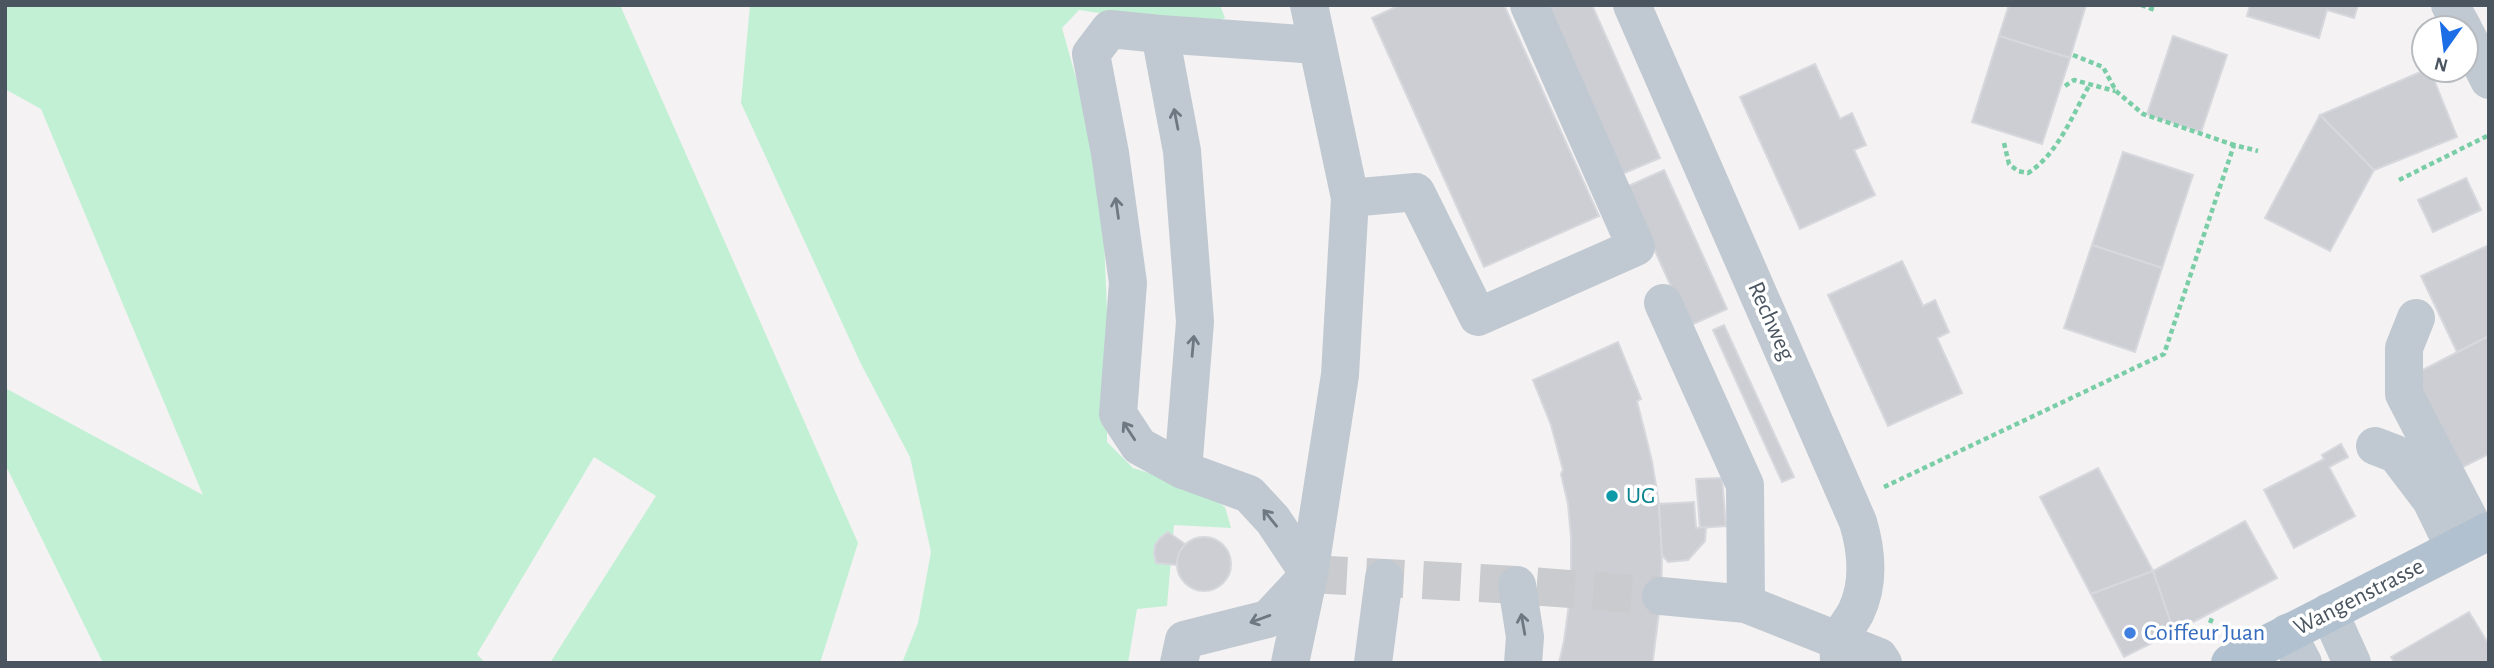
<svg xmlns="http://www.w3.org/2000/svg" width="2494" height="668" viewBox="0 0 2494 668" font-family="'Alegreya Sans',sans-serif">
<rect width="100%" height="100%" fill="#f4f2f2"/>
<g fill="#c2f0d5">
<path d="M5,5H620L858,543L820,663H550L656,496L594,457L477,654L485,663H103L5,464V388L203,495L41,109L5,89Z"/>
<path d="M750,5H1220L1225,18L1200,28L1079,10L1062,28L1101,167L1107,310V442L1133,468L1197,488L1225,507L1231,528L1174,525L1167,606L1137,609L1128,663H902L918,623L931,552L910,457L861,364L741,103Z"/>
</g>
<g fill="#ccced4" stroke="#d6d8dd" stroke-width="2">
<path d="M1400,5H1504L1599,216L1484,267L1372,18Z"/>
<path d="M1545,5H1592L1660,158L1620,175Z"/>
<path d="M2009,5H2086L2070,58L1999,36Z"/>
<path d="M2250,5H2358L2354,18L2327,10L2319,38L2247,16Z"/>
<path d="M1999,36L2070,58L2042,144L1972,122Z"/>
<path d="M2173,36L2227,55L2201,132L2147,114Z"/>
<path d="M1815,64L1840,119L1852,113L1866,145L1854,150L1875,195L1800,229L1740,97Z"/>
<path d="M2425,70H2430L2457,137L2374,170L2320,115Z"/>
<path d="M2320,115L2374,170L2330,251L2265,218Z"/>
<path d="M2123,152L2193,175L2162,268L2092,245Z"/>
<path d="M1664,170L1727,309L1689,326L1626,187Z"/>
<path d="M2466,178L2481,210L2433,232L2418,200Z"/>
<path d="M2092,245L2162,268L2135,352L2064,328Z"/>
<path d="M2489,245V336L2457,352L2421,276Z"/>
<path d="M1902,261L1923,306L1935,300L1949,332L1937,338L1962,393L1888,426L1828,295Z"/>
<path d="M1724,325L1794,477L1782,482L1713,330Z"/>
<path d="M2489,336V454L2457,470L2407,378Z"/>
<path d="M1618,342L1641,399L1637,401L1652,461L1659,504L1662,555L1661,596L1653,659L1652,663H1559L1564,641L1571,590V537L1568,504L1561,474L1563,470L1551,425L1533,380Z"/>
<path d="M2341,444L2348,457L2329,467L2355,516L2294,548L2264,490L2324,459L2322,455Z"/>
<path d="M2098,468L2153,571L2091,594L2040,497Z"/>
<path d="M1722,478L1726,526L1700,528L1696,479Z"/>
<path d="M1694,502L1696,528L1706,527L1705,541L1688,560L1668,562L1662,555L1659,504Z"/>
<path d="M2245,521L2277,578L2174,632L2153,571Z"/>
<path d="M1168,532L1185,544L1179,554L1177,565L1156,563L1154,554L1155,545L1160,538Z"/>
<circle cx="1204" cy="564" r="27"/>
<path d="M2153,571L2174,632L2124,657L2091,594Z"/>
<path d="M2469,612L2489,645V663H2395L2391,657Z"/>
</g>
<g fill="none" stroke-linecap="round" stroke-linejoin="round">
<path stroke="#cacbce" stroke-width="38" stroke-dasharray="38 19" stroke-linecap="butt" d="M1309,574L1517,585L1661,596"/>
<g stroke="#7acea7" stroke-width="4.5" stroke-dasharray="5 3.5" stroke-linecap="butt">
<path d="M2141,5L2155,10"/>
<path d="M2073,55L2103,67L2116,91L2143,114L2234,145"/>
<path d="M2065,86L2074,80L2115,91"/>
<path d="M2004,143L2009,164L2018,171L2028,173C2058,154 2073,114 2090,84"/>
<path d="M2399,180L2489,135"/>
<path d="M1884,487L2164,354L2234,145L2258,151"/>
<path d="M2207,631L2212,618"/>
</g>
<g stroke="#c0c9d1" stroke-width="38">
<path d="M1632,5L1858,522C1867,552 1870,583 1856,612C1851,622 1842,631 1839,641C1838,647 1839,656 1839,663"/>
<path d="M2450,5L2463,28"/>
<path d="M1160,34L1110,29L1091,54L1110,153L1128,283L1118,414L1139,446L1183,470"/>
<path d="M2466,34L2489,80"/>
<path d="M1350,198L1416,192L1478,317L1636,247L1529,5"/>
<path d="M1663,303L1745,485L1746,604"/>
<path d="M2416,318L2404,348V394L2478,536"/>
<path d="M2375,446L2396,454L2431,500L2449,537"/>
<path d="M1309,574L1273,520L1249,494L1183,470L1195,322L1182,151L1160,34L1316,45"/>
<path d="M1517,585L1525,637L1523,663"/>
<path d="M1661,596L1746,604L1879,657L1883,663"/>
<path d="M2329,612L2352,663"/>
<path d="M2287,633L2303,663"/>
<path d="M1179,663L1184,640L1268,619L1308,576"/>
<path d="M1290,663L1309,574L1340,375L1350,198L1309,5"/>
<path d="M1373,663L1384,578"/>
</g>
<path stroke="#b2c1d0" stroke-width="38" d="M2230,663L2489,531"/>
</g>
<defs><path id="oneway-shaft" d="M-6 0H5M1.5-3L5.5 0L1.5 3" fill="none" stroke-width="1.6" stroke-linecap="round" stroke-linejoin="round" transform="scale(1.75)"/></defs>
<g stroke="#6d7882">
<use href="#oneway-shaft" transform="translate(1176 119) rotate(-101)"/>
<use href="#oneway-shaft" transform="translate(1117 208) rotate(-98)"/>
<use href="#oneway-shaft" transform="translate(1193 346) rotate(-85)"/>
<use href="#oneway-shaft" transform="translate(1129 431) rotate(-123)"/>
<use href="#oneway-shaft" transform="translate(1270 518) rotate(-129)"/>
<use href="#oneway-shaft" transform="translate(1260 619) rotate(160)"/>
<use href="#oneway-shaft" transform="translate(1523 624) rotate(-100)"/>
</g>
<circle fill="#0f9aa8" stroke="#fff" stroke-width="2.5" cx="1612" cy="496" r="7"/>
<circle fill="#3f7fe0" stroke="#fff" stroke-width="2.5" cx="2130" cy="633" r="7"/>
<g text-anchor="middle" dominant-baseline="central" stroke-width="7" stroke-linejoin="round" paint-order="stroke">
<g font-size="24" fill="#4a5560" stroke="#fff">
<text transform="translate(1771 321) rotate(66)">Rechweg</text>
<text transform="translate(2359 597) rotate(-27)">Wangenstrasse</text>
</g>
<g font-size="24" fill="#0d838f" stroke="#fff" text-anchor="start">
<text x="1626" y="496">UG</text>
</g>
<g font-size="24" fill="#366cbe" stroke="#fff" text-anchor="start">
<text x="2144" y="633">Coiffeur Juan</text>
</g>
</g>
<rect width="2494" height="668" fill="none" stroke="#4a5560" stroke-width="14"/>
<g transform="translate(2445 49) rotate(194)"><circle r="33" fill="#ffffff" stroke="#b7bbbf" stroke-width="2"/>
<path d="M0-5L12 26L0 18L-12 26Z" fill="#1b6ee5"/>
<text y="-10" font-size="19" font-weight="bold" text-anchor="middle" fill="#4a5560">N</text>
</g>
</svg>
